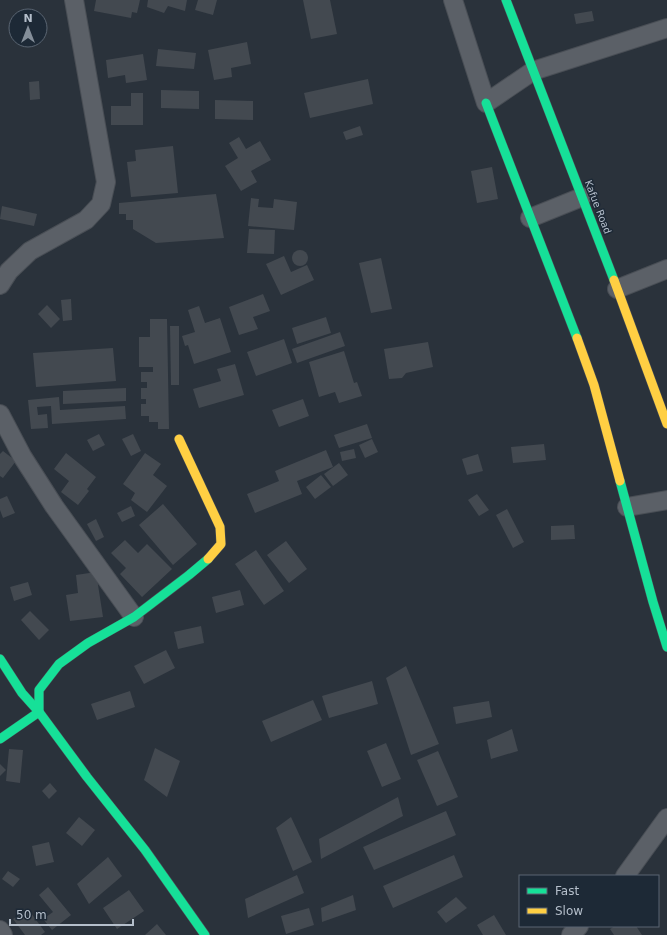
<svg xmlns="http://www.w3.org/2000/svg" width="667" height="935" viewBox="0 0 667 935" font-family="'DejaVu Sans',sans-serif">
<rect width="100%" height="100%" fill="#2a323b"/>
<g fill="#434950">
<path d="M96,0H140L137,13L132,12L131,18L94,11Z"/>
<path d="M148,0H187L185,11L168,6L164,13L147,7Z"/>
<path d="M198,0H217L213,15L195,10Z"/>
<path d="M303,0H330L337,34L311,39Z"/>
<path d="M592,11L594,21L576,24L574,14Z"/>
<path d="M247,42L251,64L231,68L232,77L214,80L208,50Z"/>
<path d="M158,49L196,53L194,69L156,66Z"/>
<path d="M143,54L147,80L126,83L125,75L108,78L106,60Z"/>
<path d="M368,79L373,104L310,118L304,93Z"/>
<path d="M39,81L40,99L30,100L29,82Z"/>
<path d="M161,90L199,91V109L161,108Z"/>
<path d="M131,93H143V125H111V106H131Z"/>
<path d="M215,100L253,101V120L215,119Z"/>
<path d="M360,126L363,135L346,140L343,132Z"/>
<path d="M239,137L246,149L260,141L271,160L251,171L257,182L241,191L225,166L238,158L229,143Z"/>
<path d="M173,146L178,193L131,197L127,162L136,161L135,150Z"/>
<path d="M492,167L498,199L477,203L471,171Z"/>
<path d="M216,194L224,238L156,243L133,229V220H126V214H119V203Z"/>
<path d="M251,198L259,199L258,207L273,208L274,199L297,202L294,230L248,226Z"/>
<path d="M2,206L37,214L34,226L0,219Z"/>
<path d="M249,229L275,230L274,254L247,253Z"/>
<circle cx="300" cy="258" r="8"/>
<path d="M284,256L291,272L307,265L314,280L281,295L266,264Z"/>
<path d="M381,258L392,309L371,313L359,263Z"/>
<path d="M263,294L270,311L253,317L258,329L239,335L229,307Z"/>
<path d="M71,299L72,320L63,321L61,300Z"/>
<path d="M47,305L60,319L51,328L38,314Z"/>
<path d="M199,306L205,323L220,318L231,352L194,364L188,345L185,346L182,336L195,332L188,310Z"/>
<path d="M326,317L331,333L297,344L292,328Z"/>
<path d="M150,319H167L169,429H158V422H149V416H141V404H146V399H141V388H147V382H141V372H153V367H139V337H150Z"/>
<path d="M170,326H179V385H171Z"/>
<path d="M340,332L345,346L297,363L292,349Z"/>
<path d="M284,339L292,363L256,376L247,352Z"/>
<path d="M428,342L433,367L406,373L402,378L389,379L384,349Z"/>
<path d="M113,348L116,381L36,387L33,353Z"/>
<path d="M344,351L354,383L357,382L362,396L339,403L335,392L319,397L309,362Z"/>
<path d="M235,364L244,395L199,408L193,389L221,381L217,369Z"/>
<path d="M126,388V401L63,404V391Z"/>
<path d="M59,397L60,410L125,406L126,419L52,424L51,406L37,407L38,415L47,414L48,428L31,429L28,400Z"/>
<path d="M303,399L309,416L279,427L272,410Z"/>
<path d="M367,424L372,438L339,448L334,435Z"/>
<path d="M99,434L105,445L93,451L87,440Z"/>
<path d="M133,434L141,451L131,456L122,439Z"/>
<path d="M372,439L378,452L365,458L359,445Z"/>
<path d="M544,444L546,460L513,463L511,447Z"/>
<path d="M354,449L356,458L342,461L340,452Z"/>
<path d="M326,450L333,467L297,481L302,494L255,513L247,494L279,481L275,471Z"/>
<path d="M3,451L16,461L3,478L0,476V454Z"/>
<path d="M66,453L96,477L87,489L89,491L78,505L61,492L69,481L54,469Z"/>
<path d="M145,453L161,464L153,475L167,486L147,512L131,500L135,493L123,484Z"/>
<path d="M478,454L483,471L467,475L462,459Z"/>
<path d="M339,463L348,475L333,486L324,474Z"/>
<path d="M321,475L331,487L315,499L306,487Z"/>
<path d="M477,494L489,510L479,516L468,500Z"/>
<path d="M7,496L15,513L3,518L0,510V499Z"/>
<path d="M163,504L197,544L173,565L139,525Z"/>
<path d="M131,506L135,516L122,522L117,513Z"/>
<path d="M507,509L524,542L513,548L496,515Z"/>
<path d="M96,519L104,537L96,541L87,524Z"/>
<path d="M574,525L575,539L551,540V526Z"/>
<path d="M125,540L138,553L147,544L172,569L142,597L120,574L126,568L111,553Z"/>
<path d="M286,541L307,569L289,583L267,555Z"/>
<path d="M256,550L284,591L264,605L235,564Z"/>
<path d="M96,572L103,617L70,621L66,595L78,593L76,575Z"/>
<path d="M28,582L32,595L14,601L10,587Z"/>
<path d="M240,590L244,605L216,613L212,597Z"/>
<path d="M30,611L49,630L39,640L21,620Z"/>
<path d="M201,626L204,643L178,649L174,632Z"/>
<path d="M166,650L175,668L144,684L134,666Z"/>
<path d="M406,666L439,744L411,755L386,678Z"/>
<path d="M372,681L378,704L329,718L322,696Z"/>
<path d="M130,691L135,707L97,720L91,704Z"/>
<path d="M313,700L322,720L271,742L262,721Z"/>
<path d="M489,701L492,717L456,724L453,707Z"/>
<path d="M512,729L518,751L491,759L487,740Z"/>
<path d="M386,743L401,779L382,787L367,751Z"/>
<path d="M155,748L180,761L167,797L144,780Z"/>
<path d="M9,749L23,750L20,783L6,781Z"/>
<path d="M438,751L458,797L437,806L417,760Z"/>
<path d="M0,764L6,770L0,776Z"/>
<path d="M50,783L57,791L49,799L42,791Z"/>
<path d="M398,797L403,816L321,859L319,839Z"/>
<path d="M446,811L456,835L374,870L363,847Z"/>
<path d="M79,817L95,830L82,846L66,833Z"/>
<path d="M291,817L312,862L293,871L276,828Z"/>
<path d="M49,842L54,862L36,866L32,846Z"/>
<path d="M454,855L463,877L393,908L383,886Z"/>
<path d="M108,857L122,876L89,904L77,884Z"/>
<path d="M8,871L20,879L13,887L2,879Z"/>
<path d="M297,875L304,893L248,918L245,899Z"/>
<path d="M48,887L71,915L52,930L43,919L53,912L39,895Z"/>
<path d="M129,890L144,911L117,929L103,908Z"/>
<path d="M353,895L356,910L322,922L321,908Z"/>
<path d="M456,897L467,908L446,923L437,912Z"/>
<path d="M309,908L314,925L286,934L281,916Z"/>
<path d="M28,909L45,932L41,935H25L13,919Z"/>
<path d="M494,915L506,935H483L477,925Z"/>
<path d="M157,924L166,935H145Z"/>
<path d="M615,926H636L642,935H614L610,929Z"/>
</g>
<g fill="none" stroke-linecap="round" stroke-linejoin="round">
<g stroke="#494e55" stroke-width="20">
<g id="street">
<path d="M453,0L486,103L533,71L667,28"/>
<path d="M530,218L582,197"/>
<path d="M0,285L9,271L30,251L86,220L101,204L106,182L74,0"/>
<path d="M617,289L667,269"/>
<path d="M0,414L22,456L54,506L134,617"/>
<path d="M627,507L667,500"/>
<path d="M625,876L667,818"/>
<path d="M0,930L3,935"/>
<path d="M571,935L579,926"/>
</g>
</g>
<g stroke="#494e55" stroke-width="10">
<g id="fast">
<path d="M506,0L614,280"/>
<path d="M486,103L577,338"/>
<path d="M620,481L653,602L667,647"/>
<path d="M0,659L22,693L39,712L87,777L145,850L205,935"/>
<path d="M0,739L39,712V690L59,664L88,643L134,617L189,575L208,559"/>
</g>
</g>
<g stroke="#494e55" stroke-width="10">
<g id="slow">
<path d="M614,280L667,424"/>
<path d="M577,338L594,385L620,481"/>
<path d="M179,439L220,527L221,544L208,559"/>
</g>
</g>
<use href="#street" stroke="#5b6067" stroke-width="18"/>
<use href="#fast" stroke="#16e098" stroke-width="9"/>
<use href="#slow" stroke="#ffcf43" stroke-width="9"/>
</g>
<g text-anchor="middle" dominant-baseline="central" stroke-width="3" stroke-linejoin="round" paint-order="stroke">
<g font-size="10" fill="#b5bfcb" stroke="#1d2936">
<text transform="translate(598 207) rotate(69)">Kafue Road</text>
</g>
</g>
<rect x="519" y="875" width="140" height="52" fill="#1d2936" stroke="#5a6572"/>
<rect x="527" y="888" width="20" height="6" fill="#16e098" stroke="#5a6572"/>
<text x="555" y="895" font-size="12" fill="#b5bfcb">Fast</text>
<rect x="527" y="908" width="20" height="6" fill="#ffcf43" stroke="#5a6572"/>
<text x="555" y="915" font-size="12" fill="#b5bfcb">Slow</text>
<g transform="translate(28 28)"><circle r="19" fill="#1d2936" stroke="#5a6572"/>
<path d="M0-3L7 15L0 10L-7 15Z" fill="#848e99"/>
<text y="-6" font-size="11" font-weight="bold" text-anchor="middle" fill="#b5bfcb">N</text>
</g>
<path d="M10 919v6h123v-6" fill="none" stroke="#b5bfcb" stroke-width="2"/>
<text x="16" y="919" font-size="12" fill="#b5bfcb" stroke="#1d2936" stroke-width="3" paint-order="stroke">50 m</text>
</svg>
